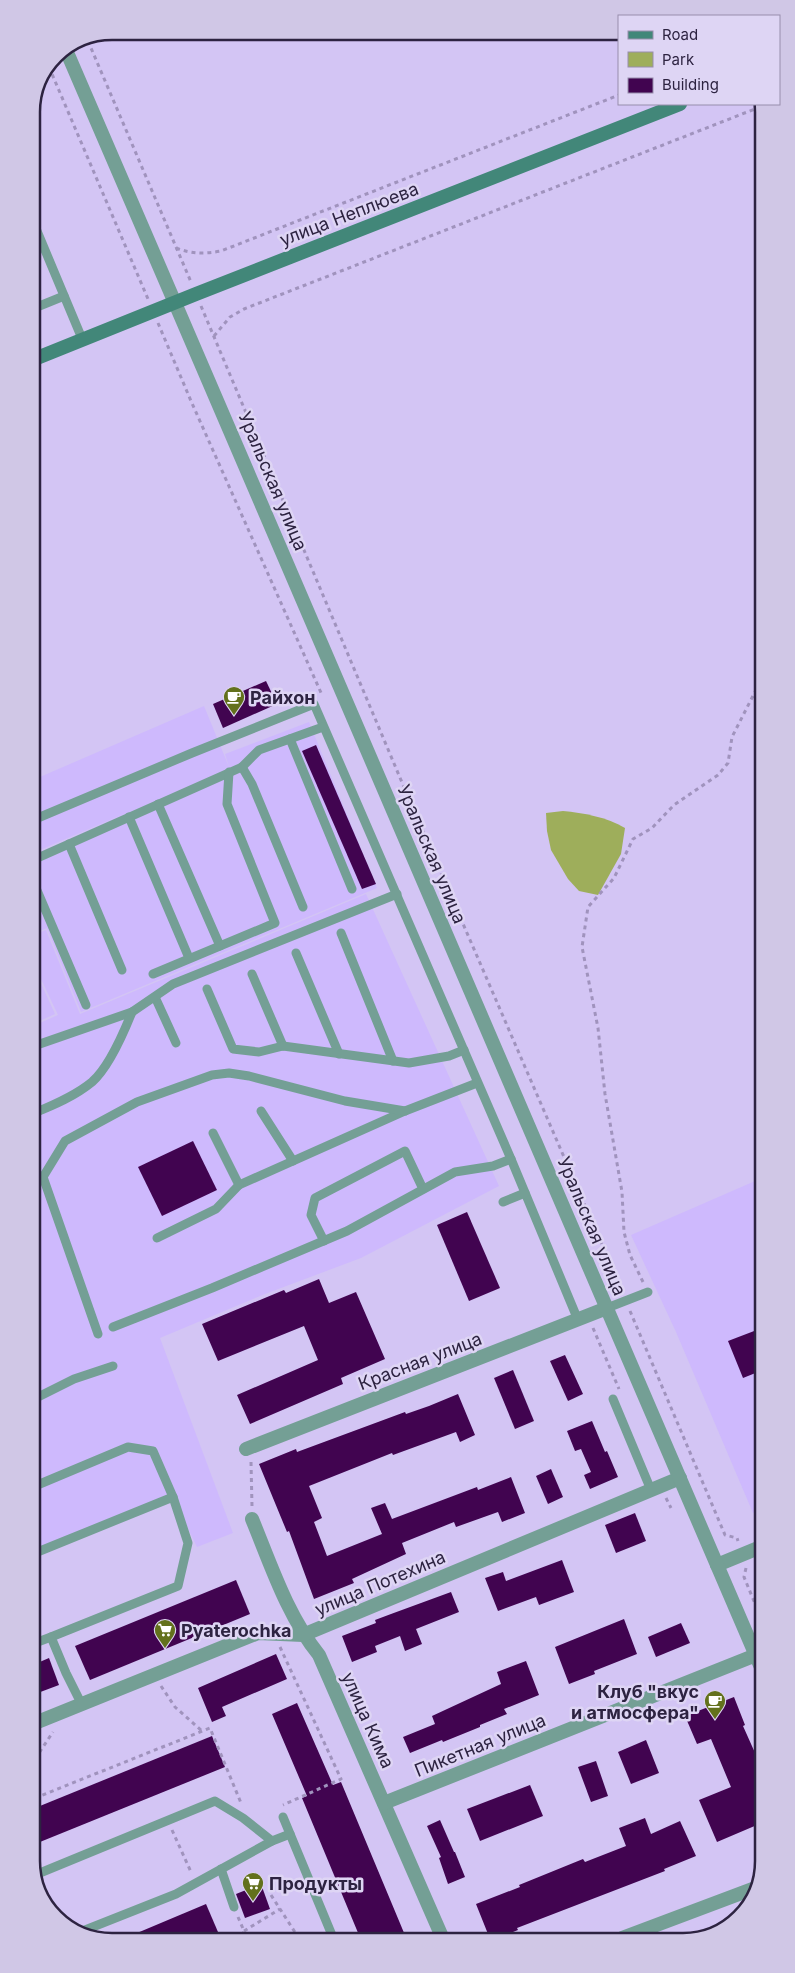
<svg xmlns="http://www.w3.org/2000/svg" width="795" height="1973" viewBox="0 0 795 1973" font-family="Inter,sans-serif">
<rect width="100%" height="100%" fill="#d3c5f4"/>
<g fill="#ceb9fd">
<path d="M204,706L229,767L225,754L309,722L377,888L81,1012L47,928L33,934V896L44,921L33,894V855L133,810L33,853V780Z"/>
<path d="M366,894L499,1186L361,1258L265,1294L160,1338L233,1533L197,1547L172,1496L35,1550L33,1026L58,1015L33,962V935L46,930L80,1014Z"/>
<path d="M33,966L55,1014L33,1024Z"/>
<path d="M762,1178L763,1509L753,1513L676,1332L631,1235Z"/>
</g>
<path fill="#9eae5b" d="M563,811C583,813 607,817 625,828L621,854L598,895L579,891L568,879L551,850L547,831L546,813Z"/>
<g fill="#410450">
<path d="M266,681L277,704L223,728L213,704Z"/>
<path d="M316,745L376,884L362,889L302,751Z"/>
<path d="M193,1141L217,1190L162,1216L138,1167Z"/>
<path d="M467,1212L500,1288L469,1301L437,1225Z"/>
<path d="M319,1279L329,1303L356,1292L385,1359L341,1378L343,1384L250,1424L237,1395L318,1360L304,1326L218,1361L202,1324L284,1290L286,1293Z"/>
<path d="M762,1328L763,1370L743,1378L728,1341Z"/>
<path d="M565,1355L583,1394L568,1401L550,1361Z"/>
<path d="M513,1370L534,1421L515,1429L494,1378Z"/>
<path d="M458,1394L475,1435L460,1442L456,1432L393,1455L392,1453L309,1486L322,1518L314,1522L327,1556L382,1534L371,1508L385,1503L392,1519L477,1487L478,1490L511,1477L525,1513L502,1522L498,1512L456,1527L454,1522L402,1543L406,1554L352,1579L354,1583L314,1599L289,1531L287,1532L259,1464L296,1449L297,1452L405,1412L406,1414L429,1406Z"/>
<path d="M592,1421L605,1452L607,1451L618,1477L590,1489L584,1475L591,1472L581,1449L575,1451L567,1431Z"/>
<path d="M551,1469L563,1497L548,1504L536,1476Z"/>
<path d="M635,1513L646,1541L616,1553L605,1525Z"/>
<path d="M562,1560L574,1592L539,1605L536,1597L498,1611L485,1578L503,1572L506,1581Z"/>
<path d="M236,1580L250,1614L90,1680L75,1646Z"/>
<path d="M451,1592L459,1612L416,1629L422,1644L405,1651L400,1636L375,1646L377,1652L352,1662L342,1636L376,1623L375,1620L391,1614Z"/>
<path d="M624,1619L637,1654L594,1671L595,1674L569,1684L555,1647Z"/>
<path d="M681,1623L690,1643L656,1657L648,1637Z"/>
<path d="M276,1654L287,1679L222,1707L226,1716L212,1722L198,1688Z"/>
<path d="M49,1658L59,1685L35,1694V1664Z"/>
<path d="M526,1661L539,1695L504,1709L507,1714L480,1725V1727L443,1742L442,1740L410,1753L403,1737L435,1724L432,1716L501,1684L497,1672Z"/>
<path d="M734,1697L745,1725L743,1726L764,1773V1822L717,1842L699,1800L731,1787L711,1739L697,1744L685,1716Z"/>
<path d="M297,1703L333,1785L341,1782L407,1940H361L302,1798L307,1796L272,1714Z"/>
<path d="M212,1736L225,1767L35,1844V1808Z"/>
<path d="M646,1740L659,1773L631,1784L618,1752Z"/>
<path d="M596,1761L608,1796L591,1802L578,1767Z"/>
<path d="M530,1785L543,1816L480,1841L467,1809Z"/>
<path d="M645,1818L651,1834L680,1821L696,1856L664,1869L665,1871L517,1928L518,1930L496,1939H490L476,1904L520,1887L519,1885L583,1859L585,1862L626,1846L619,1828Z"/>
<path d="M440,1820L454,1852H455L465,1877L448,1884L439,1858L441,1857L427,1826Z"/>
<path d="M261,1884L270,1909L245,1918L236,1894Z"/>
<path d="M206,1904L218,1932L197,1941H118Z"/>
</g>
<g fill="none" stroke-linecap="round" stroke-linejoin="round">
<g stroke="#a093bd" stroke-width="3" stroke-dasharray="4 4" stroke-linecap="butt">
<path d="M88,41L191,282"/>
<path d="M49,67L148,299"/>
<path d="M176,248C192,254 205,254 221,251L619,95"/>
<path d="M201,306L409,799L622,1291"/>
<path d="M158,323L191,401L322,695"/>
<path d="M214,336L230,317L244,309L760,107"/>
<path d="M643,1282L630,1255L624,1232L622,1192L605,1094L598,1028L582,947L588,907L614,878L633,839L652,828L674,805L718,775L728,763L732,737L759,684L761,676"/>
<path d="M630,1311L725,1535L737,1538L738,1541"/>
<path d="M593,1328L619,1389"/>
<path d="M251,1462L252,1506"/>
<path d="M666,1498L671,1508"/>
<path d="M746,1568L744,1577L763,1623"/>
<path d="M755,1604L763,1601"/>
<path d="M280,1647L341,1779L283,1805"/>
<path d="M161,1686L175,1707L202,1731"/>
<path d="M35,1759L53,1732"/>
<path d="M35,1798L210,1728L241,1803"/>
<path d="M172,1830L191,1872"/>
<path d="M271,1895L300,1940"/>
<path d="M238,1917L244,1931L241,1941"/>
<path d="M244,1931L280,1909"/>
</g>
<g stroke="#749f95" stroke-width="9">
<path d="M32,219L83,341"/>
<path d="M32,309L64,296"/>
<path d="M290,739L352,889"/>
<path d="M242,767L252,784L303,907"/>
<path d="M158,804L220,946"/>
<path d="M129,817L189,958"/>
<path d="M33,820L192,753L314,704L511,1159L578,1320"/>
<path d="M69,844L122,970"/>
<path d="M33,860L242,767L259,750L323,727"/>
<path d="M33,881L86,1005"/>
<path d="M341,933L393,1061"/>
<path d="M296,953L339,1054"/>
<path d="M153,974L275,923L227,804L229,772"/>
<path d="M252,974L283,1046"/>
<path d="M207,989L233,1049L259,1052L283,1046L409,1063L449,1056L464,1050"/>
<path d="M155,997L176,1043"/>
<path d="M34,1046L132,1012L173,984L397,894"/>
<path d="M261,1111L293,1161"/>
<path d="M34,1113C54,1105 75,1096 92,1082C108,1068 124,1032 132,1012"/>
<path d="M213,1133L239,1185L405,1111L477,1083"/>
<path d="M43,1177L98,1334"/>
<path d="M34,1181L43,1177L65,1141L137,1102L212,1075L229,1073L249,1076L345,1101L405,1111"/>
<path d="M503,1202L525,1193"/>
<path d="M157,1238L216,1209L239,1185"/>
<path d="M324,1241L311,1215L315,1198L405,1151L423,1189"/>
<path d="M607,1308L648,1292"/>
<path d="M113,1327L212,1288L347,1231L455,1172L493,1166L511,1159"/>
<path d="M34,1399L74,1379L113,1366"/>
<path d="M613,1399L651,1490"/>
<path d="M35,1486L128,1447L153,1451L173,1497L188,1543L178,1586L51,1637L66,1673L81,1703"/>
<path d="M35,1553L173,1497"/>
<path d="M35,1643L51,1637"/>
<path d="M283,1817L334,1940"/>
<path d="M221,1869L234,1907"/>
<path d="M35,1875L215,1801L243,1818L272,1841"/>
<path d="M80,1932L176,1894L272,1841L290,1834"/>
</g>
<g stroke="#749f95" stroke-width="14">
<path d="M66,50L175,303"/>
<path d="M246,1449L607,1308"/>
<path d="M252,1519C271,1565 287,1615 319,1655L443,1939"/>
<path d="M717,1565L763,1546"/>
<path d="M35,1723L258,1633L303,1635L680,1478"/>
<path d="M384,1803L756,1655"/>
<path d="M622,1938L755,1888"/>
</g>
<path stroke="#749f95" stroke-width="14" d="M175,303L763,1672"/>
<path stroke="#428779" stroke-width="14" d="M32,360L196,294L680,104"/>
</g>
<defs>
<g id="cafe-pin" transform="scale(1.125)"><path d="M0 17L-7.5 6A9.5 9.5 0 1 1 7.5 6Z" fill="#63711c" stroke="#ded5f4"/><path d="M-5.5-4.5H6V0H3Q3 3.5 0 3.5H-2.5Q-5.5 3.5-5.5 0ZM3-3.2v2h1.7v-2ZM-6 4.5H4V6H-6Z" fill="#fff"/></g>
<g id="supermarket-pin" transform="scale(1.125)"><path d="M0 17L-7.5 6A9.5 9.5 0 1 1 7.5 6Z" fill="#63711c" stroke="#ded5f4"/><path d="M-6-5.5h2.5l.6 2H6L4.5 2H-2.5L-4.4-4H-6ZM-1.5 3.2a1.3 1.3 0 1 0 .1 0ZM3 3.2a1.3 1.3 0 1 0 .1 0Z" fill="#fff"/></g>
</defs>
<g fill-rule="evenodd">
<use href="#cafe-pin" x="234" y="697"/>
<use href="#supermarket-pin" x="165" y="1630"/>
<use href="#cafe-pin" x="715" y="1701"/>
<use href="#supermarket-pin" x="253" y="1883"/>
</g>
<g text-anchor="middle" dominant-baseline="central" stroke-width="5" stroke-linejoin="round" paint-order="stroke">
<g font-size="18" fill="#2d2341" stroke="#ded5f4">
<text transform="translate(349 214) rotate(-21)">улица Неплюева</text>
<text transform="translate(273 481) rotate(67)">Уральская улица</text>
<text transform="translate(432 854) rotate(67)">Уральская улица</text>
<text transform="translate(592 1226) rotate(67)">Уральская улица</text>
<text transform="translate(420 1361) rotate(-21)">Красная улица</text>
<text transform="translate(380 1583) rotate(-23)">улица Потехина</text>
<text transform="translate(368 1720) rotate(66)">улица Кима</text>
<text transform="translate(480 1745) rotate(-22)">Пикетная улица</text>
</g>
<g font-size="18" font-weight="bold" fill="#2d2341" stroke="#ded5f4" text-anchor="start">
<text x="250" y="697">Райхон</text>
<text x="181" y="1630">Pyaterochka</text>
<text x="699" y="1691" text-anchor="end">Клуб "вкус<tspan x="699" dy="21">и атмосфера"</tspan></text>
<text x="269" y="1883">Продукты</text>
</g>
</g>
<path d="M0 0H795V1973H0ZM112 40H683A72 72 0 0 1 755 112V1861A72 72 0 0 1 683 1933H112A72 72 0 0 1 40 1861V112A72 72 0 0 1 112 40Z" fill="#d0c7e6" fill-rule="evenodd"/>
<path fill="none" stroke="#2d2341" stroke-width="2.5" d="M112 40H683A72 72 0 0 1 755 112V1861A72 72 0 0 1 683 1933H112A72 72 0 0 1 40 1861V112A72 72 0 0 1 112 40Z"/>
<rect x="618" y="15" width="162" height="90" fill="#ded5f4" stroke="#978eac"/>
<rect x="628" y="31" width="25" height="8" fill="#428779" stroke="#978eac"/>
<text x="662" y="40" font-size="15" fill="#2d2341">Road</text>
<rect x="628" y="52" width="25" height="15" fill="#9eae5b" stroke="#978eac"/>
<text x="662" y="65" font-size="15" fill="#2d2341">Park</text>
<rect x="628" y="78" width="25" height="15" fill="#410450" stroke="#978eac"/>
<text x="662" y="90" font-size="15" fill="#2d2341">Building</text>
</svg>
